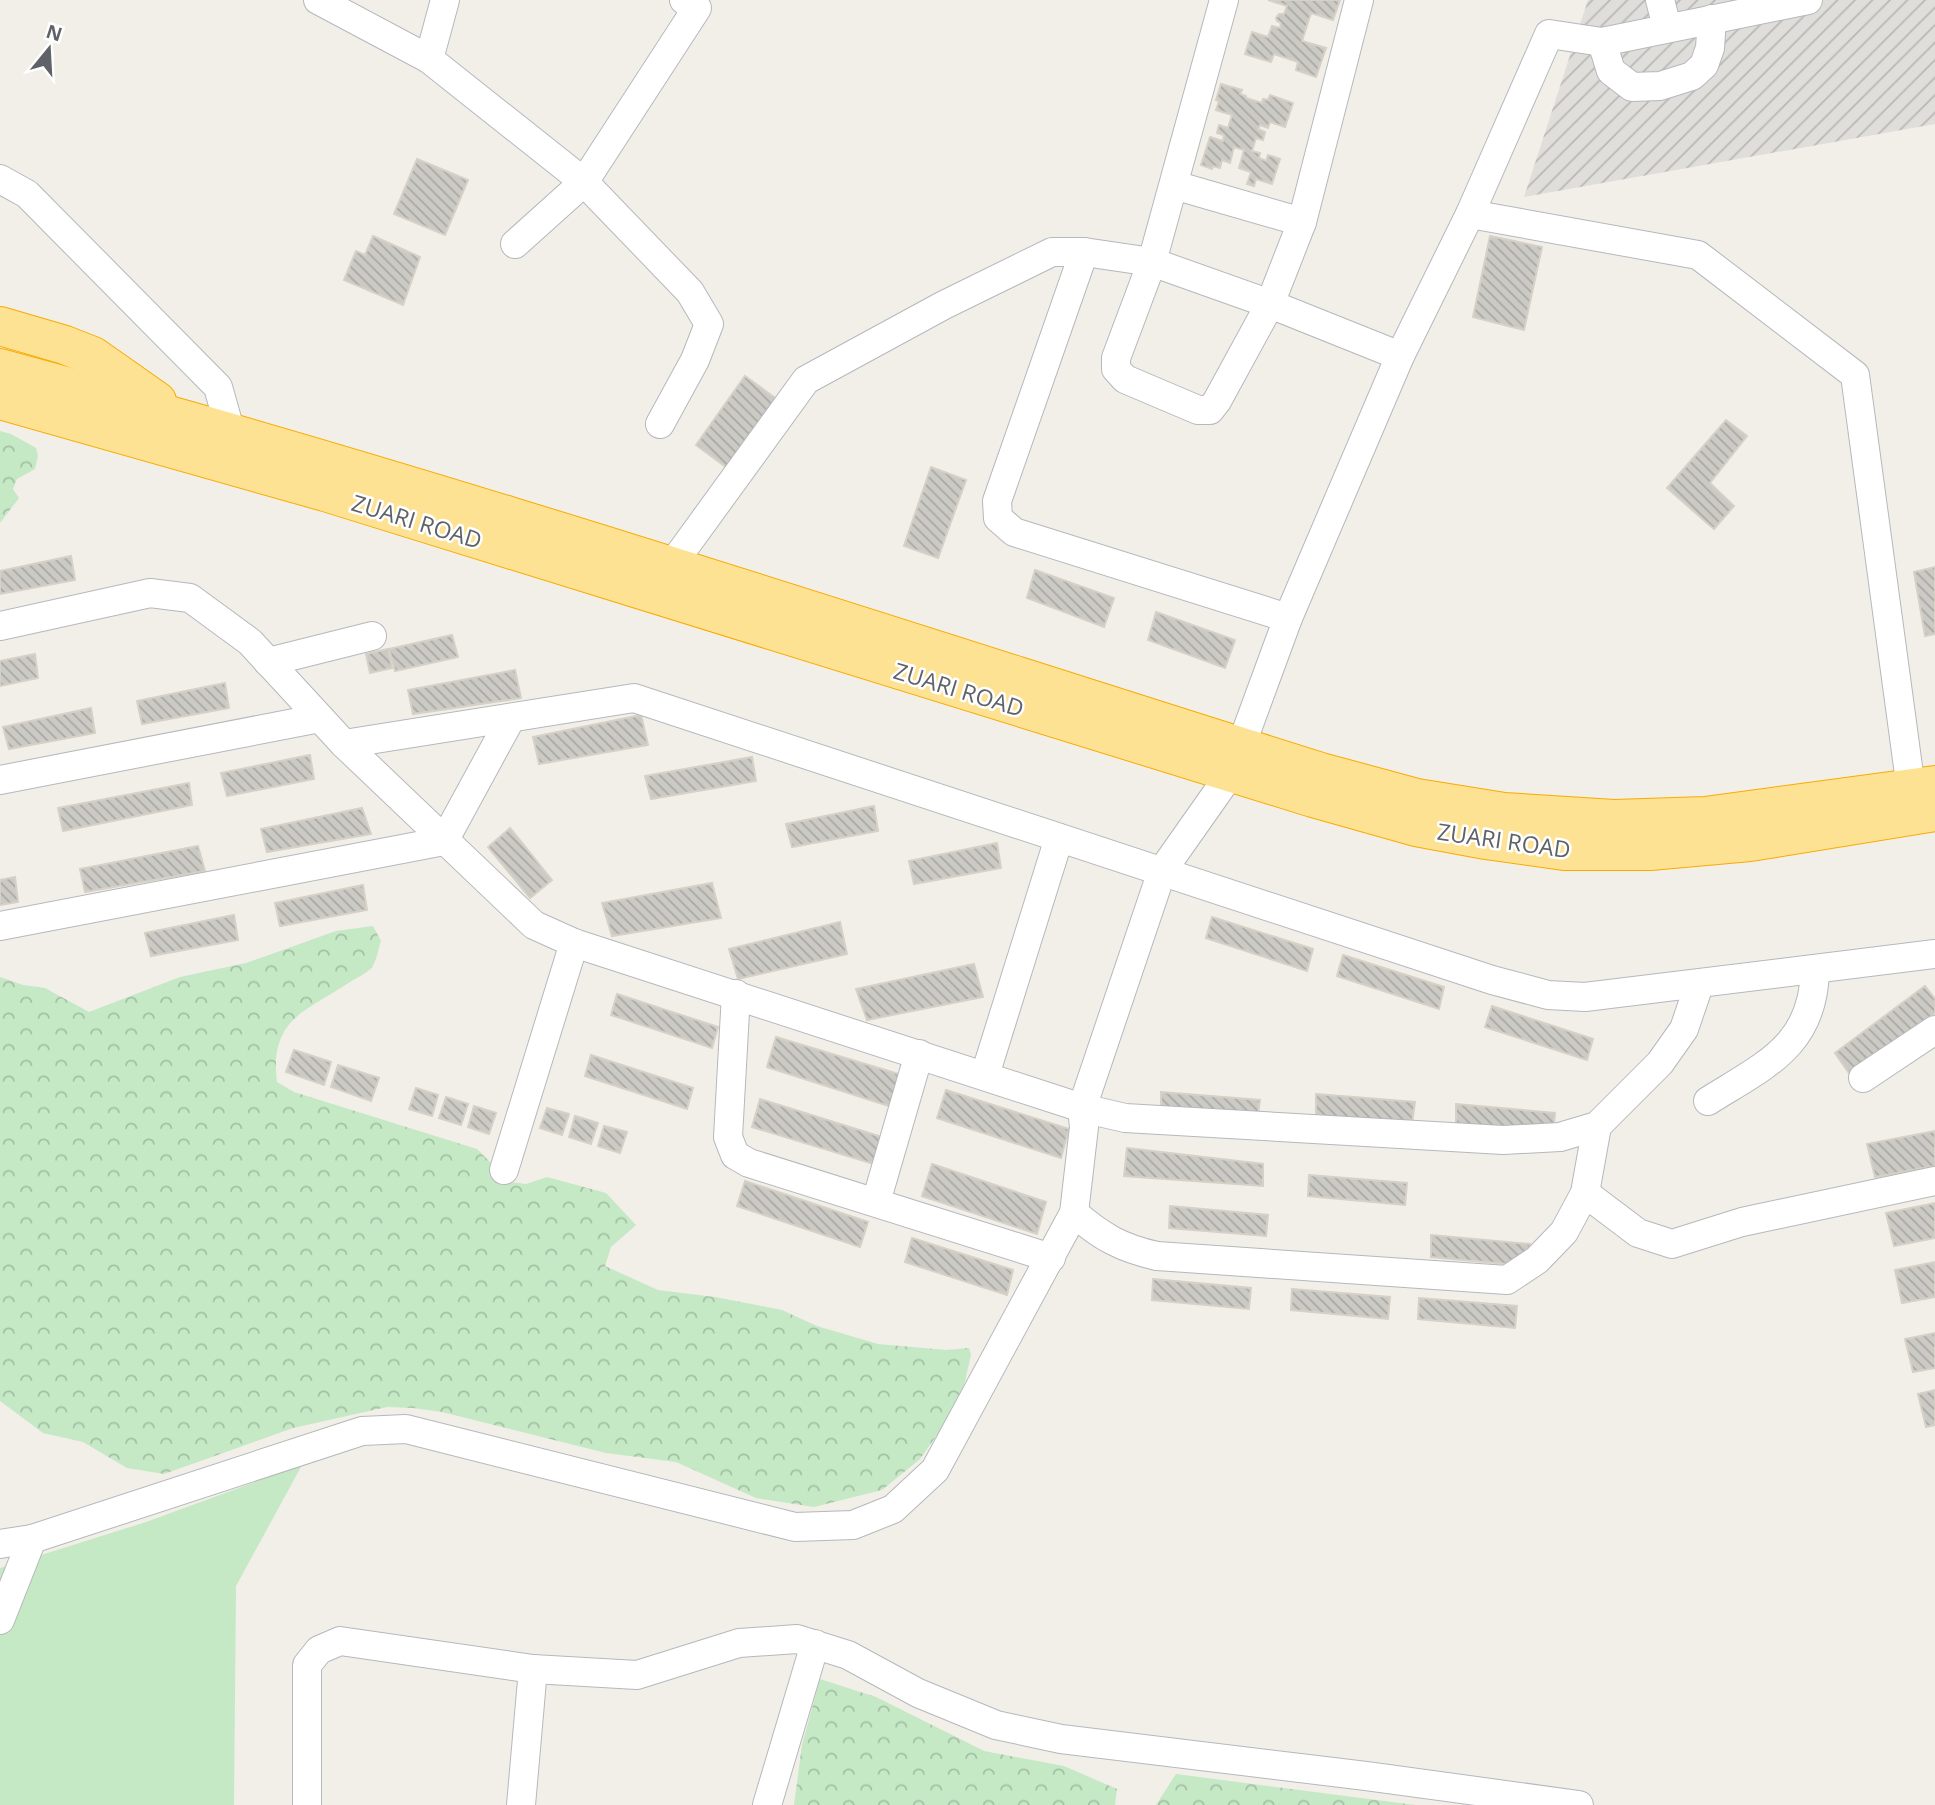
<svg xmlns="http://www.w3.org/2000/svg" width="1935" height="1805" viewBox="0 0 1935 1805" font-family="'Open Sans',sans-serif">
<defs>
<pattern id="industrial-furrows" width="10" height="10" patternUnits="userSpaceOnUse" patternTransform="scale(1.75)"><rect width="10" height="10" fill="#e0deda"/><path d="M-1 1l2-2M0 10L10 0M9 11l2-2" fill="none" stroke="#b9b8b5"/></pattern>
<pattern id="forest-crowns" width="20" height="18" patternUnits="userSpaceOnUse" patternTransform="scale(1.75)"><rect width="20" height="18" fill="#c5e8c5"/><path d="M2 6a3 3 0 1 1 6 0M12 15a3 3 0 1 1 6 0" fill="none" stroke="#a3c0a4"/></pattern>
<pattern id="building-back-hatch" width="6" height="6" patternUnits="userSpaceOnUse" patternTransform="scale(1.75)"><rect width="6" height="6" fill="#cccac5"/><path d="M-1 5l2 2M0 0l6 6M5-1l2 2" fill="none" stroke="#a9a8a4"/></pattern>
</defs>
<rect width="100%" height="100%" fill="#f1efe8"/>
<path fill="url(#industrial-furrows)" d="M1588,0H1935V124L1524,197Z"/>
<path fill="#c5e8c5" d="M302,1465L236,1586L234,1805H0V1568L146,1522Z"/>
<g fill="url(#forest-crowns)">
<path d="M0,431L11,434L36,448L38,456L35,469L17,479L13,489L19,498L0,523Z"/>
<path d="M373,926L381,941C378,949 377,960 372,967C368,973 356,978 350,982C307,1011 269,1018 277,1082L294,1092L477,1149L492,1164L503,1181L526,1184L547,1177L606,1193L636,1225L611,1247L605,1266L658,1290L715,1297L782,1310L817,1326L878,1344L946,1350L969,1348L971,1355L964,1385L941,1429L920,1459L882,1490L814,1507L756,1498L676,1462L606,1453L442,1412L413,1408L387,1407L293,1428L164,1474L127,1468L83,1442L43,1433L0,1401V977L23,985L45,988L89,1012L180,977L246,963L336,931Z"/>
<path d="M820,1679L876,1697L984,1751L1064,1766L1117,1789L1115,1805H794L802,1745Z"/>
<path d="M1176,1774L1415,1805H1156Z"/>
</g>
<g fill="url(#building-back-hatch)" stroke="#d6d1c6" stroke-width="2">
<path d="M1268,0H1340L1333,20L1311,13L1302,41L1326,48L1316,77L1296,70L1298,62L1274,54L1271,62L1245,54L1252,32L1268,37L1272,26L1280,28L1281,23L1277,21L1276,18L1279,14H1284L1287,6Z"/>
<path d="M1221,84L1242,90L1240,94L1246,96V98L1262,103L1263,99L1268,100L1270,95L1293,103L1285,127L1270,122L1268,128L1260,125L1258,129L1265,132L1263,140L1256,138L1252,151L1260,153L1259,158L1266,161L1268,155L1280,159L1272,184L1256,179L1254,186L1247,184L1251,172L1239,168L1244,150L1234,147L1230,163L1222,160L1220,168L1213,166L1212,169L1201,165L1210,137L1223,141L1224,135L1217,133L1219,125L1228,128L1232,115L1216,110L1219,101L1216,100Z"/>
<path d="M417,159L468,180L445,235L394,214Z"/>
<path d="M373,236L420,257L403,305L344,280L356,251L365,255Z"/>
<path d="M1490,236L1542,247L1524,330L1473,317Z"/>
<path d="M745,376L778,400L726,467L696,445Z"/>
<path d="M1726,420L1747,436L1710,483L1734,506L1714,529L1667,488Z"/>
<path d="M931,467L966,480L938,558L904,546Z"/>
<path d="M71,556L75,580L0,594V571Z"/>
<path d="M1935,567V634L1925,636L1914,572Z"/>
<path d="M1035,570L1114,598L1104,627L1027,598Z"/>
<path d="M1156,612L1235,640L1225,668L1148,640Z"/>
<path d="M452,635L458,657L395,671L389,649Z"/>
<path d="M388,649L392,668L370,673L366,654Z"/>
<path d="M35,654L38,678L0,686V661Z"/>
<path d="M515,670L521,698L413,714L408,690Z"/>
<path d="M225,683L229,708L142,724L137,701Z"/>
<path d="M91,708L95,733L9,749L3,727Z"/>
<path d="M641,715L648,745L539,764L533,737Z"/>
<path d="M310,755L314,779L227,796L221,773Z"/>
<path d="M752,757L756,781L651,799L645,776Z"/>
<path d="M189,783L192,805L63,831L58,808Z"/>
<path d="M874,806L878,831L792,847L786,824Z"/>
<path d="M362,808L371,834L267,852L261,829Z"/>
<path d="M510,828L552,880L530,898L488,847Z"/>
<path d="M997,843L1001,868L914,884L909,861Z"/>
<path d="M198,846L205,871L85,892L80,869Z"/>
<path d="M15,877L18,902L0,905V880Z"/>
<path d="M712,883L721,918L612,936L602,903Z"/>
<path d="M363,885L367,910L280,926L275,903Z"/>
<path d="M234,915L238,940L151,956L145,933Z"/>
<path d="M1212,917L1313,949L1307,971L1206,938Z"/>
<path d="M840,922L847,954L738,979L729,949Z"/>
<path d="M1343,955L1444,987L1439,1009L1337,976Z"/>
<path d="M974,964L983,997L867,1020L856,989Z"/>
<path d="M1925,986L1935,999V1013L1851,1076L1835,1053Z"/>
<path d="M617,994L718,1027L712,1048L611,1015Z"/>
<path d="M1492,1006L1593,1039L1587,1060L1485,1027Z"/>
<path d="M776,1037L905,1076L895,1108L767,1067Z"/>
<path d="M294,1050L331,1062L324,1085L286,1072Z"/>
<path d="M591,1055L693,1088L687,1109L585,1076Z"/>
<path d="M338,1065L379,1078L371,1101L331,1087Z"/>
<path d="M416,1088L438,1095L432,1116L409,1109Z"/>
<path d="M946,1090L1069,1129L1061,1158L937,1118Z"/>
<path d="M1161,1092L1260,1100L1257,1122L1161,1113Z"/>
<path d="M1316,1094L1415,1102L1412,1124L1316,1115Z"/>
<path d="M446,1097L468,1104L461,1125L439,1118Z"/>
<path d="M760,1099L885,1138L877,1165L752,1127Z"/>
<path d="M1456,1104L1555,1113L1553,1134L1456,1126Z"/>
<path d="M474,1106L496,1113L489,1134L468,1127Z"/>
<path d="M547,1108L569,1114L562,1135L540,1128Z"/>
<path d="M575,1116L598,1123L591,1144L569,1137Z"/>
<path d="M604,1126L627,1132L620,1153L598,1146Z"/>
<path d="M1935,1131V1166L1875,1177L1867,1144Z"/>
<path d="M1127,1148L1263,1164V1186L1124,1176Z"/>
<path d="M932,1164L1046,1202L1037,1234L922,1196Z"/>
<path d="M1309,1175L1407,1183L1405,1205L1308,1196Z"/>
<path d="M745,1181L868,1222L860,1247L737,1206Z"/>
<path d="M1935,1203V1238L1894,1246L1886,1213Z"/>
<path d="M1170,1206L1268,1215L1266,1236L1169,1228Z"/>
<path d="M1431,1235L1530,1244L1528,1266L1431,1257Z"/>
<path d="M912,1238L1013,1270L1007,1295L905,1262Z"/>
<path d="M1935,1262V1297L1902,1303L1895,1270Z"/>
<path d="M1153,1279L1251,1288L1249,1309L1152,1300Z"/>
<path d="M1292,1289L1390,1297L1388,1319L1291,1310Z"/>
<path d="M1419,1298L1517,1306L1515,1328L1418,1319Z"/>
<path d="M1935,1333V1368L1913,1372L1905,1339Z"/>
<path d="M1935,1390V1425L1926,1427L1918,1394Z"/>
</g>
<g fill="none" stroke-linecap="round" stroke-linejoin="round">
<g stroke="#b5b8bc" stroke-width="30">
<g id="minor">
<path d="M318,0L429,59"/>
<path d="M445,0L429,59L584,182L697,8L684,0"/>
<path d="M1224,0L1152,262L1116,358V369L1125,379L1198,410H1210L1217,401L1270,304L1302,222L1359,0"/>
<path d="M1660,0L1667,27"/>
<path d="M1602,42L1611,71L1632,87L1660,86L1692,76L1704,65L1710,48L1712,19"/>
<path d="M0,179L27,194L218,387L231,433"/>
<path d="M1174,185L1302,222"/>
<path d="M1470,214L1698,255L1855,375L1911,789"/>
<path d="M515,244L584,182L690,292L709,324L695,360L660,424"/>
<path d="M1084,252L997,501L998,518L1014,532L1288,618"/>
<path d="M671,566L806,380L944,305L1052,252H1084L1152,262L1270,304L1400,356"/>
<path d="M0,626L150,593L190,598L250,642L344,744L534,925L574,943L1082,1108L1125,1118L1503,1140L1560,1137L1597,1126L1660,1063L1684,1029L1699,985"/>
<path d="M268,662L372,636"/>
<path d="M344,744L634,698L1492,980L1548,995L1585,997L1935,954"/>
<path d="M0,780L320,718"/>
<path d="M0,926L444,841L511,718"/>
<path d="M736,994L728,1137L735,1155L749,1163L1051,1258"/>
<path d="M985,1075L1059,838"/>
<path d="M1863,1078L1935,1030"/>
<path d="M1708,1101C1765,1065 1814,1046 1815,969"/>
<path d="M504,1170L574,943"/>
<path d="M1585,1193L1638,1233L1672,1244L1742,1222L1935,1181"/>
<path d="M876,1202L919,1054"/>
<path d="M1074,1213C1102,1237 1121,1248 1157,1256L1507,1280L1537,1260L1564,1232L1585,1193L1597,1126"/>
<path d="M0,1544L32,1539L362,1431L406,1429L795,1527L853,1525L893,1509L935,1470L1074,1213L1084,1127L1082,1108L1162,871L1231,773L1288,618L1400,356L1470,214L1549,34L1602,42L1808,0"/>
<path d="M0,1620L32,1539"/>
<path d="M307,1805V1665L319,1650L340,1641L533,1669L637,1675L739,1643L797,1639L848,1655L918,1693L996,1725L1061,1739L1366,1776L1579,1805"/>
<path d="M521,1805L533,1669"/>
<path d="M767,1805L815,1644"/>
</g>
</g>
<g stroke="#f9ab00" stroke-width="40">
<g id="highway">
<path d="M0,326L65,345L93,356L157,401"/>
<path d="M0,368C444,488 882,634 1321,772L1417,798L1504,812L1614,819L1705,816L1935,785"/>
<path d="M0,400L325,492L1313,798L1416,827L1486,840L1564,851H1650L1750,842L1935,812"/>
</g>
</g>
<use href="#minor" stroke="#fff" stroke-width="28"/>
<use href="#highway" stroke="#fde293" stroke-width="38"/>
</g>
<g text-anchor="middle" dominant-baseline="central" stroke-width="5" stroke-linejoin="round" paint-order="stroke">
<g font-size="23" fill="#5f6368" stroke="#fff">
<text transform="translate(417 521) rotate(17)">ZUARI ROAD</text>
<text transform="translate(959 689) rotate(17)">ZUARI ROAD</text>
<text transform="translate(1504 840) rotate(8)">ZUARI ROAD</text>
</g>
</g>
<g transform="translate(49 49) rotate(18)" stroke="#ffffff" stroke-width="5" paint-order="stroke">
<path d="M0-5L12 26L0 18L-12 26Z" fill="#5f6368"/>
<text y="-10" font-size="19" font-weight="bold" text-anchor="middle" fill="#5f6368">N</text>
</g>
</svg>
